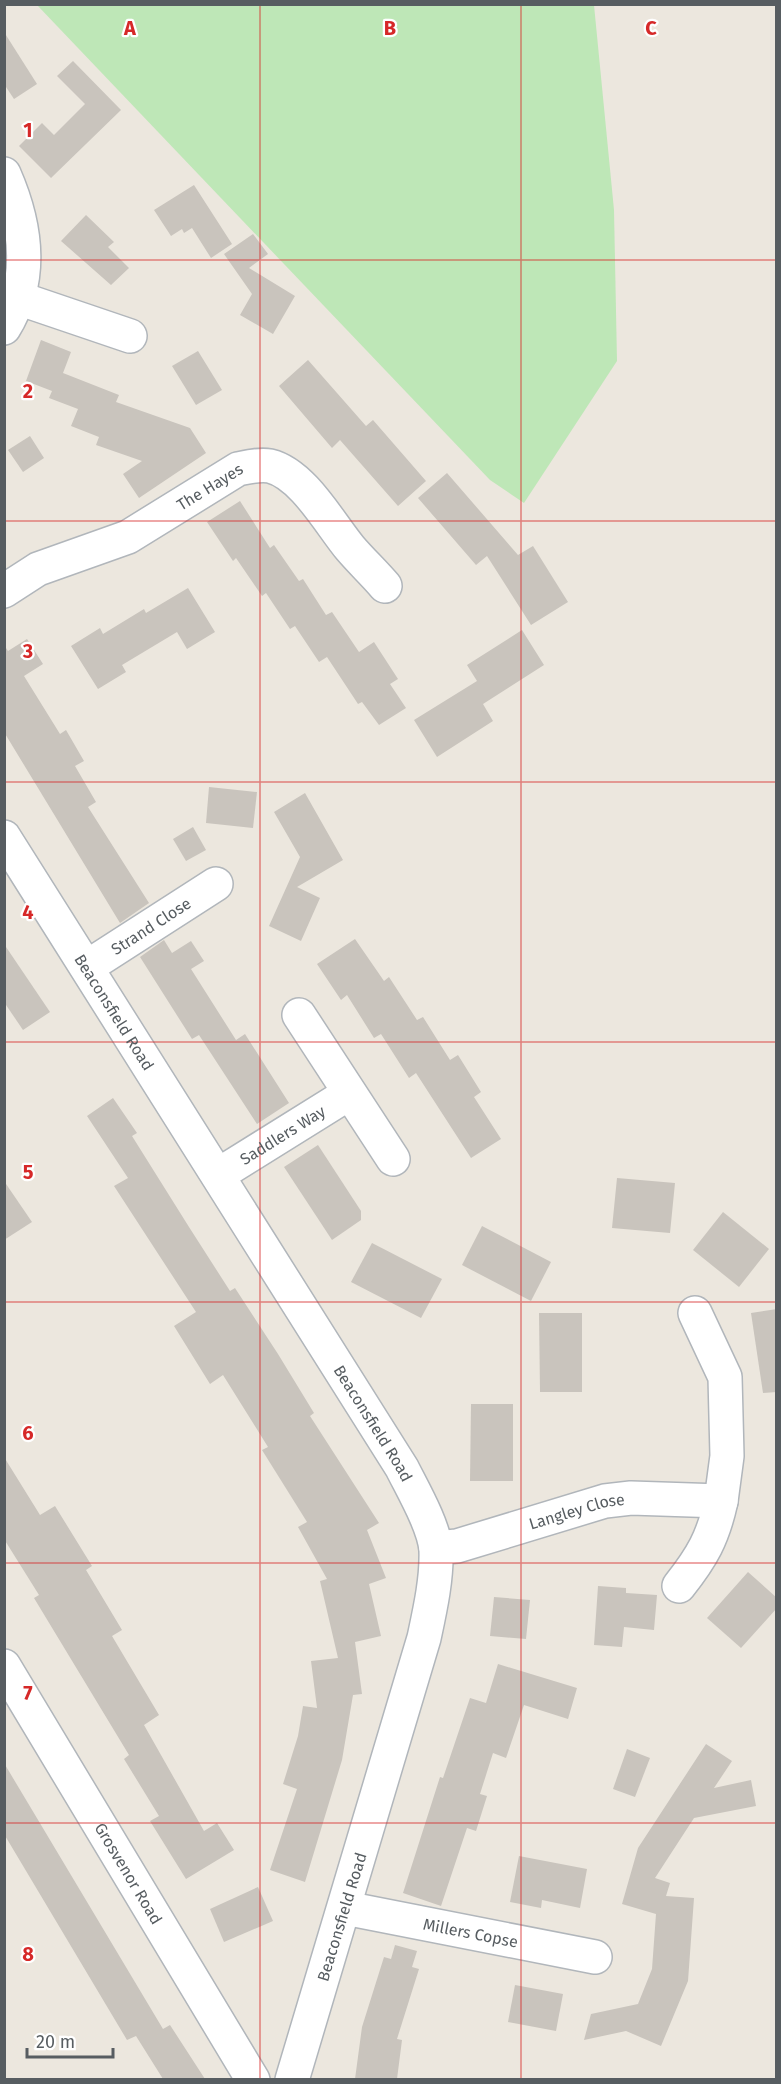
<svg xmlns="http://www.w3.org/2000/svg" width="781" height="2084" viewBox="0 0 781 2084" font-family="'Fira Sans',sans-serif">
<rect width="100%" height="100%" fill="#ece7de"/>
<path fill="#bee7b7" d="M37,5H594L614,210L617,361L524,503L490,480Z"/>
<g fill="#c9c4bd">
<path d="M4,32L37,84L14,99L4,84Z"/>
<path d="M73,61L121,110L51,178L19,146L42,123L54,135L85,104L57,76Z"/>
<path d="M194,185L232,244L211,258L192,228L184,233L182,229L171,236L154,210Z"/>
<path d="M86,215L114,242L108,247L129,268L111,285L61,241Z"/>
<path d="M253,234L268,254L249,268L295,296L273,334L240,315L252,294L224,254Z"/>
<path d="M41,340L71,352L63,373L119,395L116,402L190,428L206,453L139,498L123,474L142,461L96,445L99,437L71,426L78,409L49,398L52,391L26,381Z"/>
<path d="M198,351L222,390L196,405L172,366Z"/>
<path d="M308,360L366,426L373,420L426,481L398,506L340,440L332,448L279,386Z"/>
<path d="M30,436L44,458L23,472L8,450Z"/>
<path d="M447,473L518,555L533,546L568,602L531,625L487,556L476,565L418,498Z"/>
<path d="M240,501L270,548L274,545L299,581L303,579L326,615L332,612L359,652L374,642L398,679L390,684L406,708L379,725L362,702L358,704L327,657L319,662L295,626L290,629L266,593L262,596L236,558L233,561L207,522Z"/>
<path d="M188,588L215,632L187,649L177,632L122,665L126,672L98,689L71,646L100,628L103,634L144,609L146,613Z"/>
<path d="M522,630L544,665L483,704L493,721L437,757L414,720L477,681L467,665Z"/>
<path d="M27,639L43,664L24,676L60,734L66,730L84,761L75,766L96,802L88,807L149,903L120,923L4,732V645L8,651Z"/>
<path d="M209,787L257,792L253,828L206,823Z"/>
<path d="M305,793L343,860L297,887L320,898L301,941L269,926L300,857L274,812Z"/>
<path d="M193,827L206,850L186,861L173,839Z"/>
<path d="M355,939L384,981L389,977L417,1020L423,1017L450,1060L458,1055L481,1092L474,1097L501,1139L471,1158L416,1073L409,1078L381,1034L374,1038L347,995L341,1000L317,964Z"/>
<path d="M164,940L172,953L191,941L204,961L191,969L236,1040L245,1034L289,1103L257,1124L199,1035L192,1039L140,957Z"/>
<path d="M4,944L50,1012L23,1030L4,1002Z"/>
<path d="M113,1098L137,1133L132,1136L189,1227L230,1291L235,1288L278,1354L314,1413L310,1416L379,1523L367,1530L386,1578L369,1584L381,1636L355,1642L362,1694L353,1695L342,1760L305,1882L270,1870L297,1789L283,1784L298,1736L303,1706L317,1708L311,1661L338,1658L320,1581L327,1579L298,1527L307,1522L262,1450L268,1447L223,1375L210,1384L174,1326L196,1312L114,1186L128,1178L87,1116Z"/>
<path d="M318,1145L361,1211V1220L332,1240L284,1167Z"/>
<path d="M617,1178L675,1183L670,1233L612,1228Z"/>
<path d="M4,1181L32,1222L4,1240Z"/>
<path d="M723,1212L769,1249L739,1287L693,1250Z"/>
<path d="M482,1226L551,1262L531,1301L462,1265Z"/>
<path d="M372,1243L442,1279L421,1318L351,1282Z"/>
<path d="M777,1309V1392L763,1393L751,1313Z"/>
<path d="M539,1313H582V1392H540Z"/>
<path d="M471,1404H513V1481H470Z"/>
<path d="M4,1457L40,1515L55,1506L92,1566L86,1570L122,1630L112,1636L159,1715L144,1725L204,1831L217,1823L234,1850L186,1879L150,1821L159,1816L124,1759L129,1755L34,1598L39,1595L4,1539Z"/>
<path d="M748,1572L777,1598V1608L741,1648L707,1618Z"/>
<path d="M598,1586L626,1588V1593L657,1595L654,1630L624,1627L622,1647L594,1645Z"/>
<path d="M494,1597L530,1600L526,1639L490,1636Z"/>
<path d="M498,1664L577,1688L568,1719L524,1705L506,1758L493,1753L480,1794L487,1796L476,1831L467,1828L441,1906L403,1893L440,1777L443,1778L470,1698L486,1703Z"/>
<path d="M706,1744L732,1761L714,1788L751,1780L756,1806L694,1818L655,1878L670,1883L666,1896L694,1898L688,1981L661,2046L626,2031L584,2040L591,2014L638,2004L652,1969L656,1914L622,1904L638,1848Z"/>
<path d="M627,1749L650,1758L635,1797L613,1789Z"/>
<path d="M4,1763L163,2029L170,2025L205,2079H163L136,2036L127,2040L4,1834Z"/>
<path d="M519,1856L587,1869L580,1908L542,1900L541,1908L510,1902Z"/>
<path d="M258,1887L273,1921L224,1942L210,1909Z"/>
<path d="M395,1945L417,1951L412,1967L419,1969L397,2039L402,2040L397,2079H355L362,2027L384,1957L391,1959Z"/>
<path d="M515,1985L563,1994L556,2031L508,2022Z"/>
</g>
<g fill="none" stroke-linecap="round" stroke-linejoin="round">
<g stroke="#b1b6bb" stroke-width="36">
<g id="street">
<path d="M4,174C26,224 34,279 4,328"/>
<path d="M18,298L130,336"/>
<path id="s1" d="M4,591L38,569L128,537L238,469C248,467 259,464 270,466C303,474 330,524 350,548C361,561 374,573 385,586"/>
<path id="s2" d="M4,837L402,1468C413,1490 434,1526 436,1550C437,1579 430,1610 424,1638L292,2080"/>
<path id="s3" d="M87,967L216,884"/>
<path d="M299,1015L393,1159"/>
<path id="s4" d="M218,1175L348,1094"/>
<path id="s5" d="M436,1548L457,1546L605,1501L631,1498L721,1501L727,1456L725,1377L695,1313"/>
<path d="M679,1586C702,1557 713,1538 721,1501"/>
<path id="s6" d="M4,1666L253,2080"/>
<path id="s7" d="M345,1908L595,1957"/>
</g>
</g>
<use href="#street" stroke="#fff" stroke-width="33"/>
</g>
<path fill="none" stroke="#d62828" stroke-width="1.5" stroke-opacity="0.55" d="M260,4V2080M521,4V2080M4,260H776M4,521H776M4,782H776M4,1042H776M4,1302H776M4,1563H776M4,1823H776"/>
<g text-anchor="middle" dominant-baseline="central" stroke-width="4.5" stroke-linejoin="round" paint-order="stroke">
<g font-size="16" fill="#575d61" stroke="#fff">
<text stroke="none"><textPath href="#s1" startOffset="232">The Hayes</textPath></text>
<text stroke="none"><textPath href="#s3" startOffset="76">Strand Close</textPath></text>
<text stroke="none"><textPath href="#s2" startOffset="207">Beaconsfield Road</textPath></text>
<text stroke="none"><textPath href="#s4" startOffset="76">Saddlers Way</textPath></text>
<text stroke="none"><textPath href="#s2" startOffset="693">Beaconsfield Road</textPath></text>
<text stroke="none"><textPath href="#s5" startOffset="146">Langley Close</textPath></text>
<text stroke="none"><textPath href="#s6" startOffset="242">Grosvenor Road</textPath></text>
<text transform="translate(342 1917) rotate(-73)">Beaconsfield Road</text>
<text stroke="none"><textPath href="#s7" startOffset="128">Millers Copse</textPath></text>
</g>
</g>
<g font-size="20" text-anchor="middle" font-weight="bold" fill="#d62828" stroke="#fff" stroke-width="4.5" stroke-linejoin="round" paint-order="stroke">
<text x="130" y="35">A</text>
<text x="390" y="35">B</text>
<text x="651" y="35">C</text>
<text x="28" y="137">1</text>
<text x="28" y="398">2</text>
<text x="28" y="658">3</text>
<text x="28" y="919">4</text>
<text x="28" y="1179">5</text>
<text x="28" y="1440">6</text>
<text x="28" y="1700">7</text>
<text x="28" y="1961">8</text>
</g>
<rect width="781" height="2084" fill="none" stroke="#575d61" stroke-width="12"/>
<path d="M27 2048v9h86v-9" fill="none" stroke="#575d61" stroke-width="3"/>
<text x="36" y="2048" font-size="18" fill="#575d61" stroke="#ffffff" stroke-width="4.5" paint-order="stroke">20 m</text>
</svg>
